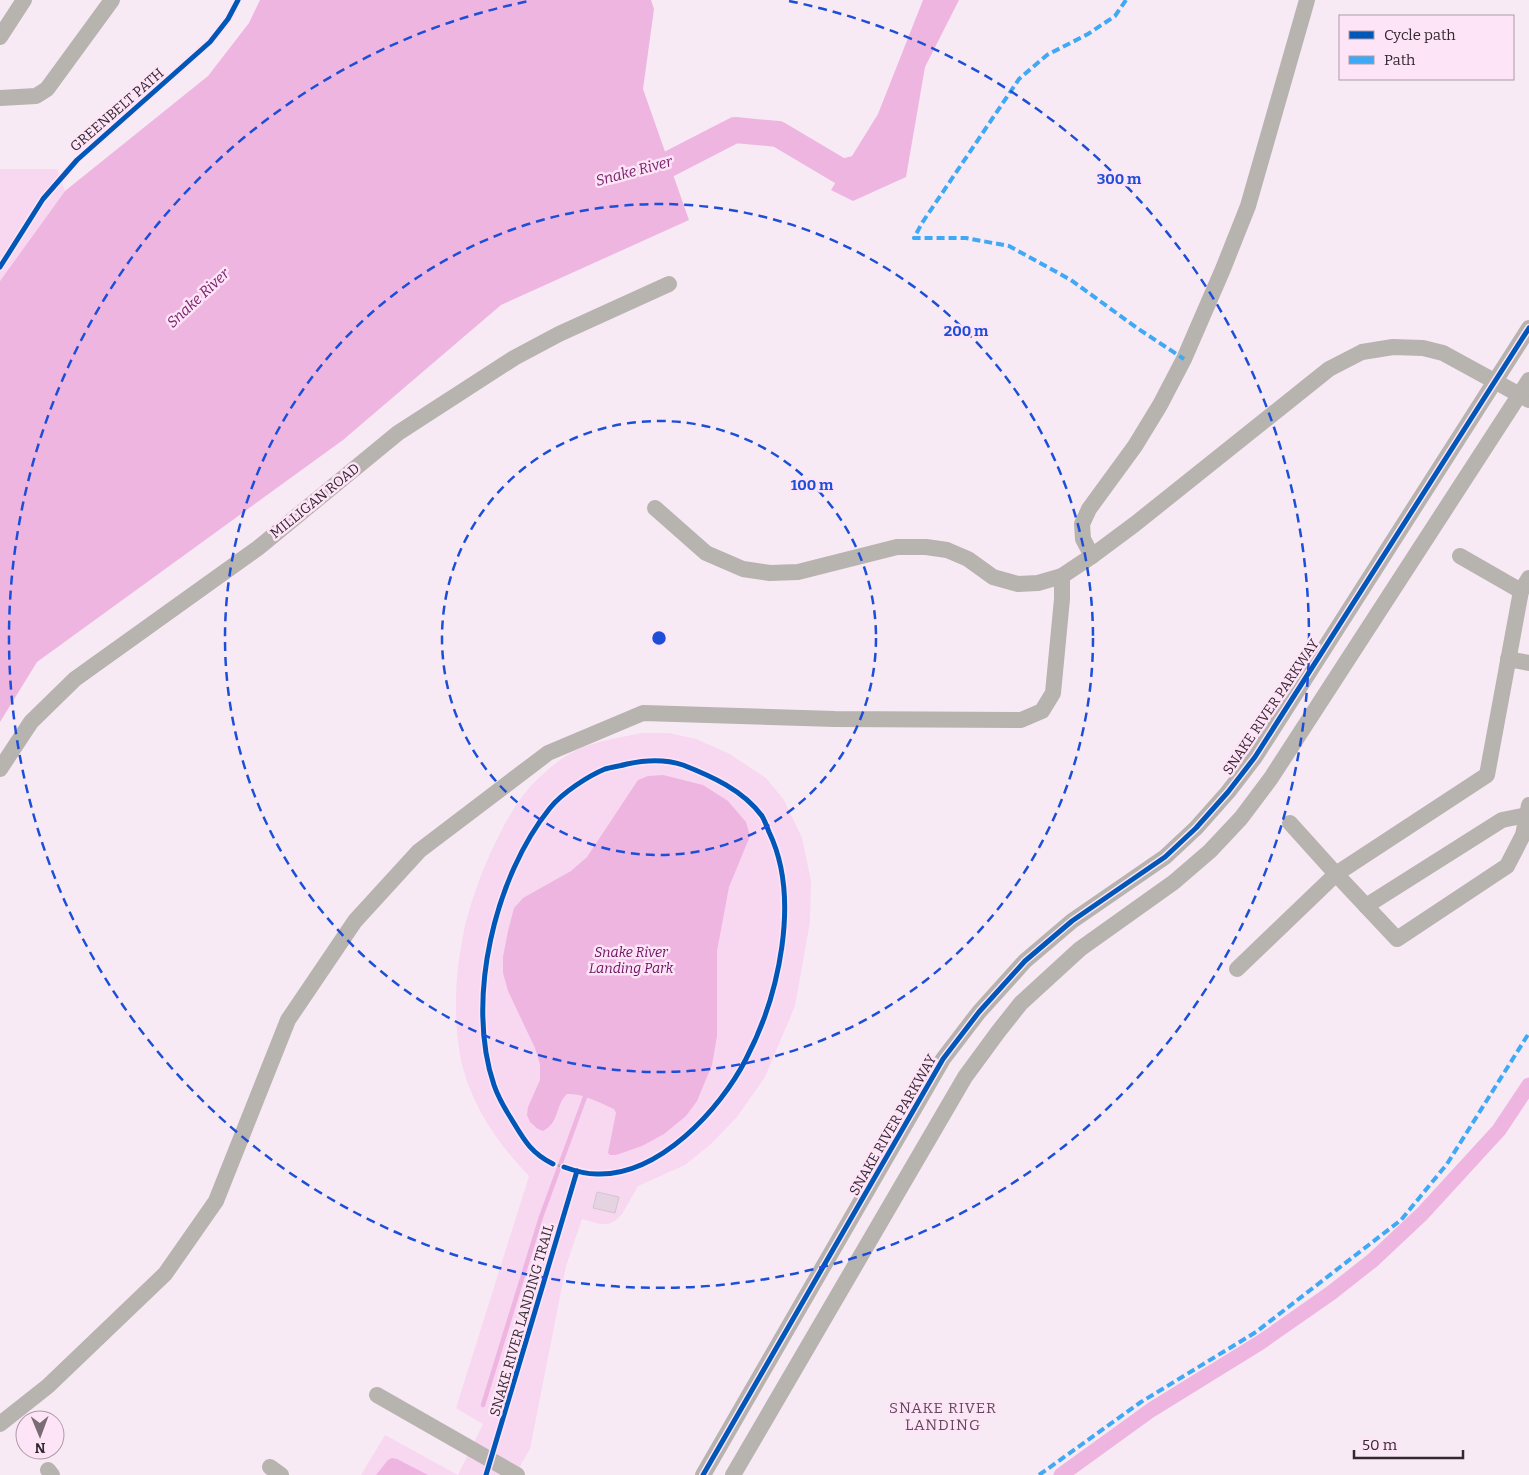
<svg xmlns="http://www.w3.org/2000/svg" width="1529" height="1475" viewBox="0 0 1529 1475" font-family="Bitter,serif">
<rect width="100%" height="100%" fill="#f8eaf4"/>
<g fill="#f7d8f0">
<path d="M0,169H57L65,191L0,281Z"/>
<path d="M642,733H669L696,739L728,753L766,778L784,800L802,838L811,881L810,922L795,1006L765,1077L737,1117L711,1144L685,1165L638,1186L622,1214L615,1221L608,1224H600L582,1219L566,1266L530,1449L515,1475H361L385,1435L458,1475L483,1424L456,1408L529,1176C498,1144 471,1105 461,1060C453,1020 455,975 463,936C471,893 498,828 524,794C535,780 557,760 573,752C593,741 619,738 642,733Z"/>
</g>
<g fill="#eeb5e1">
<path d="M260,0H651L654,9L643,89L689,220L501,305L343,440L37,662L0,722V281L65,191L208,76L249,23Z"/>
<path d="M923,0H959L925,67L906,177L853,201L831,190L878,114Z"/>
<path d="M663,775L703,785L728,801L746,822L750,836L729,887L717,951V1036L712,1065L697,1101L686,1116L664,1134L642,1146L616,1155H610L608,1153L616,1113L614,1109C600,1103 583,1093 567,1094C555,1105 560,1122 543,1131L538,1129L530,1122L527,1115L528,1107L540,1080V1064L535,1048L508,991L503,973V957L508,931L514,908L523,898L571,871L587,857L638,780L648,776Z"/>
<path d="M392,1458L397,1459L428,1475H376L388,1460Z"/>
</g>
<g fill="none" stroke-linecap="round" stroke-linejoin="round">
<path stroke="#eeb5e1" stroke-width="4.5" d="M483,1405L541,1217L585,1097"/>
<path stroke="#eeb5e1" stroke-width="15" d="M1061,1475L1151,1410L1261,1342L1331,1293L1373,1260L1422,1214L1499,1130L1529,1085"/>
<path stroke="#eeb5e1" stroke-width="26" d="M634,172L669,164L735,130L778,134L842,172L877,163"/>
</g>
<path fill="#e5d3e1" stroke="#d2c6cf" d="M597,1192L619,1197L615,1213L593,1208Z"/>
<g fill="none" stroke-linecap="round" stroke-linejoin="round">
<path stroke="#afaaa9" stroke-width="2.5" stroke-dasharray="2.5 2.5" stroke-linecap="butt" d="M553,1164L564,1167"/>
<g stroke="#b7b3ae" stroke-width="16">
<path d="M0,37L24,0"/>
<path d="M0,98L36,96L47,89L112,0"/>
<path d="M655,508L706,553L743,569L770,573L798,572L897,547H926L947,550L968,559L993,577L1018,584L1038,583L1062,576L1092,556L1135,524L1329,369L1362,352L1393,347L1423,348L1443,353L1529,400"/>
<path d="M1092,556L1083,539L1082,524L1089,509L1135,446L1160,405L1184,359L1223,269L1248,206L1307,0"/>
<path d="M1460,556L1521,591L1529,578"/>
<path d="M1508,659L1529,663"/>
<path d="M0,769L31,722L75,679L258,548L398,433L514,358L559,334L669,284"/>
<path d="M1290,823L1336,874L1487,775L1521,591"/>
<path d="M1366,906L1502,820L1527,815"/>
<path d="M1237,969L1336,874L1397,939L1507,866L1523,835L1529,805"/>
<path d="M377,1395L517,1475"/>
<path d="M0,1424L48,1386L165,1274L216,1201L288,1020L355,921L419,851L548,753L643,713L835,719L1021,720L1042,711L1053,693L1062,599V576"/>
<path d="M270,1467L281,1475"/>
<path d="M48,1470L52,1475"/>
<path d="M703,1475L943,1059L979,1012L1025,961L1072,921L1165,857L1196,828L1228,792L1255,757L1529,328"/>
<path d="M733,1475L965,1077L998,1032L1021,1003L1080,949L1174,882L1210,851L1241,818L1271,778L1529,380"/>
</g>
<g stroke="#3fa9f5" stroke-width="4" stroke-dasharray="8 4" stroke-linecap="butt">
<path d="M1126,0L1115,16L1088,34L1047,55L1019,79L922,223L914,238H966L1009,246L1071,280L1137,328L1184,359"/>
<path d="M1039,1475L1141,1402L1256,1332L1401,1220L1447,1164L1529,1033"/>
</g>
<g stroke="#fee4f7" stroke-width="8">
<g id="cycleway">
<path d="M0,267L43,199L77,160L210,42L228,19L238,0"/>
<path d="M553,1164C531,1153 524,1140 512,1120C505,1109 498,1097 494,1085C465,1000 495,876 550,808C562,793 588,776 605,769C612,767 620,766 627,764C645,760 665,759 683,765C711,776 743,790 762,816C765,821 767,827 769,832C801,898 779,996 746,1059C720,1110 659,1176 597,1174C585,1174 575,1171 564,1167"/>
<path d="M486,1475L577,1171"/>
<path d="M703,1475L943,1059L979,1012L1025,961L1072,921L1165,857L1196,828L1228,792L1255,757L1529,328"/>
</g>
</g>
<use href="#cycleway" stroke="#0057b8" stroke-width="5"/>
</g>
<g fill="none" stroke="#1d4ed8" stroke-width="2.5" stroke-dasharray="9 6">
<circle cx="659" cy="638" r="217"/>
<circle cx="659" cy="638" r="434"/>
<path d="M789 1A650 650 0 1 1 529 1"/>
</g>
<g text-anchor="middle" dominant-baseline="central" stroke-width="5" stroke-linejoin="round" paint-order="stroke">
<g font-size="14" fill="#342831" stroke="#fee4f7">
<text transform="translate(117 110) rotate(-41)">GREENBELT PATH</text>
<text transform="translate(315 501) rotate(-39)">MILLIGAN ROAD</text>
<text transform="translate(1271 707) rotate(-56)">SNAKE RIVER PARKWAY</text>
<text transform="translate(893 1125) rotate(-60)">SNAKE RIVER PARKWAY</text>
<text transform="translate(522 1320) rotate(-74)">SNAKE RIVER LANDING TRAIL</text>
</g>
<g font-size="14" font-style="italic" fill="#6b125e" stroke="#fee4f7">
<text x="631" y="952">Snake River<tspan x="631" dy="16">Landing Park</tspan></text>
</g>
<g font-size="15" font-style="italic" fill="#78216b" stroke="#fee4f7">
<text transform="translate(634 171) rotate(-15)">Snake River</text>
<text transform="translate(198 298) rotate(-43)">Snake River</text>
</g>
<g font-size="15" letter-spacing="1" fill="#63495d" stroke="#fee4f7">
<text x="943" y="1408">SNAKE RIVER<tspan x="943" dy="17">LANDING</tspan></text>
</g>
</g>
<circle cx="659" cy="638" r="8" fill="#1d4ed8" stroke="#fee4f7" stroke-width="2.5"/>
<g font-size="15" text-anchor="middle" font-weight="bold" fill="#1d4ed8" stroke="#fee4f7" stroke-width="5" stroke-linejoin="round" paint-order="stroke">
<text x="1119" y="184">300 m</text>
<text x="966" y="336">200 m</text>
<text x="812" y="490">100 m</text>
</g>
<rect x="1339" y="15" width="175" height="65" fill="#fee4f7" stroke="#ad99a8"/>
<rect x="1349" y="31" width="25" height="8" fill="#0057b8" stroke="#ad99a8"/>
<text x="1384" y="40" font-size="15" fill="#342831">Cycle path</text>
<rect x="1349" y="56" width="25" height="8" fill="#3fa9f5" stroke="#ad99a8"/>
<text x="1384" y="65" font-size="15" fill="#342831">Path</text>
<g transform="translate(40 1435) rotate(179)"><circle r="24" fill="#fee4f7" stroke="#ad99a8"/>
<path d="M0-4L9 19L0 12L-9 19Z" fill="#796c75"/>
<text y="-8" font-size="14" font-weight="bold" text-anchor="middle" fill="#342831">N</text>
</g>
<path d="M1354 1450v8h109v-8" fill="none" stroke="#342831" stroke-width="2.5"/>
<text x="1362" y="1450" font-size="15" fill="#342831" stroke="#fee4f7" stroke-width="4" paint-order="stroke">50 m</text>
</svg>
